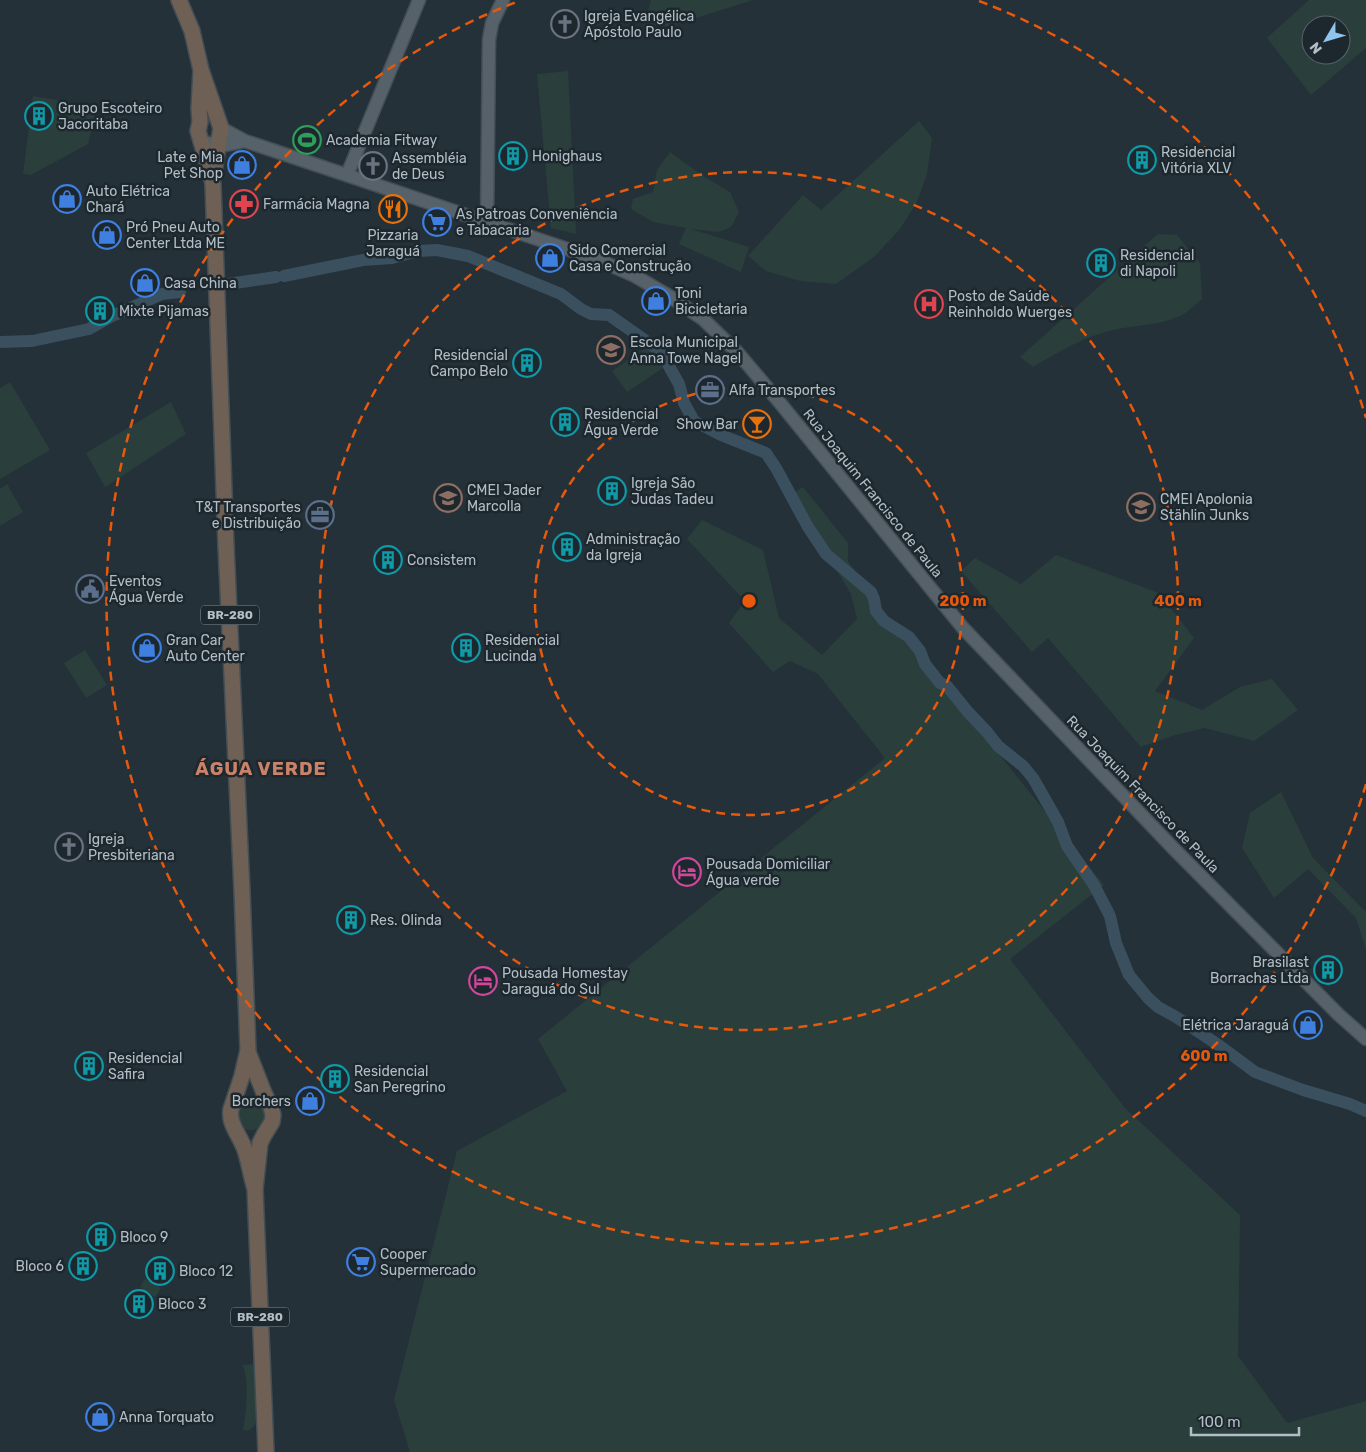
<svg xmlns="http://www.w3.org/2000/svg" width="1366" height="1452" font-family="Rubik,sans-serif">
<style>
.green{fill:#2a3f3c;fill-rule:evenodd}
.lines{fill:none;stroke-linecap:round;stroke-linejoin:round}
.river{stroke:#3a505f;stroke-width:12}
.major-casing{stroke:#444e55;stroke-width:15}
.highway-casing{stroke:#434d54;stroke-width:18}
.major{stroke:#566169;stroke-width:12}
.highway{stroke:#6f6056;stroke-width:15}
.ring{fill:none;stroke:#e8590c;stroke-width:2.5;stroke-dasharray:9 6}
.labels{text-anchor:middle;stroke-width:5;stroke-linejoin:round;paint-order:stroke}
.shield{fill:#1d272e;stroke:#869098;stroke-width:1}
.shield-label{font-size:12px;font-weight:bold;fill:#b3bdc5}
.poi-label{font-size:14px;fill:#b3bdc5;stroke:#1d272e;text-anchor:start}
.street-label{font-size:14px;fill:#b3bdc5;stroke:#1d272e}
.district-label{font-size:19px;font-weight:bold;letter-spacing:1px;fill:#ca8269;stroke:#1d272e}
.centre{fill:#e8590c;stroke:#1d272e;stroke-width:2.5}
.ring-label{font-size:15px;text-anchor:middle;font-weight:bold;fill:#e8590c;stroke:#1d272e;stroke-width:5;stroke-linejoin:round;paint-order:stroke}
</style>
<rect width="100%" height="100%" fill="#243139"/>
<path class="green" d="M 651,0 L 753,0 L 671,26 L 643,27 Z
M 1309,0 L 1366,0 L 1366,48 L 1311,95 L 1267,38 ZM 1311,25 L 1341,25 L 1341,55 L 1311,55 Z
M 568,71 L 576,234 L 551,228 L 537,74 Z
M 33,96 L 97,107 L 88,144 L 31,175 L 23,174 Z
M 919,121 L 932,138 L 927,174 L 917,202 L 900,229 L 874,257 L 836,284 L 800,281 L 766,271 L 748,256 L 803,195 L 821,210 Z
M 670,152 L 700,174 L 730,192 L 739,212 L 731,227 L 719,232 L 691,229 L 749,247 L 741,272 L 679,244 L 686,228 L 653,222 L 631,209 L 633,199 L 653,192 L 657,170 Z
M 1158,234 L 1177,235 L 1200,263 L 1202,299 C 1195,305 1188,312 1180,316 C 1158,326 1133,325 1109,331 C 1082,338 1056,353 1033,367 L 1020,357 Z
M 648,346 L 663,368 L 627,392 L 612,371 Z
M 10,382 L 50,450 L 0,479 L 0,388 Z
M 171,402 L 186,434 L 105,487 L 86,453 Z
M 7,484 L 23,512 L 0,526 L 0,489 Z
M 803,487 L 848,543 L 848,561 L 884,611 L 1104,885 L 1010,959 L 1125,1108 L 1240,1215 L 1238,1356 L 1287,1423 L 1366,1401 L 1366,1452 L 410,1452 L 394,1400 L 457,1151 L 567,1091 L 538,1039 L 885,758 L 818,674 L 790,661 L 773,672 L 729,623 L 745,601 L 687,539 L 702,520 L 763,550 L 779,618 L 822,655 L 857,619 L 851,594 L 791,494 Z
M 1056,555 L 1159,593 L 1194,638 L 1155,691 L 1202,710 L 1240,687 L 1272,679 L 1298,710 L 1254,741 L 1205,728 L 1175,735 L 1141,747 L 1048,638 L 1032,652 L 961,571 L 975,558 L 1021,584 Z
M 85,650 L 107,685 L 86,698 L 64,663 Z
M 1281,792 L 1313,858 L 1366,912 L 1366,949 L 1356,918 L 1308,869 L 1274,898 L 1242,848 L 1250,813 Z
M235 1114a16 16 0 1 1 32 0a16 16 0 1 1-32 0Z
M 145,1279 L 161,1288 L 155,1297 L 140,1287 Z
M 254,1364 L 256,1420 C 254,1428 251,1431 243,1430 C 246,1415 250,1377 242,1365 Z"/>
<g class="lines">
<path class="river" d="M 284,276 L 363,260 L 392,258 L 418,251 L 437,250 L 468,256 L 561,294 L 581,309 L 591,314 L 609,315 L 656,348 L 666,361 L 679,384 L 684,403 L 694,421 L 721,435 L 766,453 L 776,468 L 808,527 L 826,554 L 871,592 L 874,599 L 876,611 L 884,621 L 909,637 L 920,651 L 925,664 L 940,683 L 947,686 L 968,712 L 987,732 L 998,746 L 1023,766 L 1033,778 L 1058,822 L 1067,846 L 1094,885 L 1110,916 L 1116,943 L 1129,975 L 1148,998 L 1158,1007 L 1176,1017 L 1220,1046 L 1255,1072 L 1303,1090 L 1350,1104 L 1366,1111
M 228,284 L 276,277
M 0,342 L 32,341 L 89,329 L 110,317 L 162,294 L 180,292"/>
<defs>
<path id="major" d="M 221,128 L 245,141 L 594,258 L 635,276 L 669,296 L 703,319 L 738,353 L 776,398 L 963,628 L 1174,849 L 1339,1015 L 1366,1039
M 209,143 L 221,146 L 245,141
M 347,175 L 419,0
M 487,223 L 489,40 L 492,23 L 503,0"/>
<path id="highway" d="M 179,0 L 192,31 L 201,70 L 221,128 L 213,178
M 201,70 L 199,109 L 200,122 L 198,131 L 212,179 L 213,185 L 226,546 L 242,891 L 248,1050 L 242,1076 L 231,1109 C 228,1124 240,1135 245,1150 C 249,1162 251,1176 255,1189
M 248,1052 L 264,1093 L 271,1107 L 273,1115 L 272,1122 L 264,1135 L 260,1143 L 255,1189 L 266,1452"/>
</defs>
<use href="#major" class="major-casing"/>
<use href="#highway" class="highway-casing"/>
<use href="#major" class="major"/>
<use href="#highway" class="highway"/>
</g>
<g class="ring">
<circle cx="749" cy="601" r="214"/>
<circle cx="749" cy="601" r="429"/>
<path d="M1366 784A643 643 0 1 1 519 1M979 1A643 643 0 0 1 1366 418"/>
</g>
<defs>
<symbol id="church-ring" viewBox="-11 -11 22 22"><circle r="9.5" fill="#1d272e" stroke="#6b7280" stroke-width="1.5"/><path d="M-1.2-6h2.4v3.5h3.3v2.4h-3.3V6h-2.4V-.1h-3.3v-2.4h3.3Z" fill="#6b7280"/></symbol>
<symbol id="building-ring" viewBox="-11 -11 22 22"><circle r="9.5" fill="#1d272e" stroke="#0f9aa8" stroke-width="1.5"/><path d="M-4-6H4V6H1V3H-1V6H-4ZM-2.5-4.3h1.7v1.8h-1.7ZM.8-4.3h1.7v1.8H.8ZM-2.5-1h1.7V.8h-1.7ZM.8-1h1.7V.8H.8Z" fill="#0f9aa8"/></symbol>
<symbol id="stadium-ring" viewBox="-11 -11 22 22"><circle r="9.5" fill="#1d272e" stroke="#2e9e5b" stroke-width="1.5"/><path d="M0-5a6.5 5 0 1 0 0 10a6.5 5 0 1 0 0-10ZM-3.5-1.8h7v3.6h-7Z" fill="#2e9e5b"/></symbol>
<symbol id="shop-ring" viewBox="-11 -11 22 22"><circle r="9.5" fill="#1d272e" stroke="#3f7fe0" stroke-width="1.5"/><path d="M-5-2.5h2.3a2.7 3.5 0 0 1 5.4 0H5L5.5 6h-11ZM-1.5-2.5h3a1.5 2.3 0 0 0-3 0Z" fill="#3f7fe0"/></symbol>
<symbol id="pharmacy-ring" viewBox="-11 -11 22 22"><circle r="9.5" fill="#1d272e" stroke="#e0444e" stroke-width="1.5"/><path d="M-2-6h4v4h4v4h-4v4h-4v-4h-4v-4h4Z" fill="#e0444e"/></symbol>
<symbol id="restaurant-ring" viewBox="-11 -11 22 22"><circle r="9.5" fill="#1d272e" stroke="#e8710a" stroke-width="1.5"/><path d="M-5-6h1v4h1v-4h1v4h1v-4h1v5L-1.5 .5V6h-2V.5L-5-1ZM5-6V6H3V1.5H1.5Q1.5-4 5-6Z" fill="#e8710a"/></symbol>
<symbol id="supermarket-ring" viewBox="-11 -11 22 22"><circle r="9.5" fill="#1d272e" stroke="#3f7fe0" stroke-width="1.5"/><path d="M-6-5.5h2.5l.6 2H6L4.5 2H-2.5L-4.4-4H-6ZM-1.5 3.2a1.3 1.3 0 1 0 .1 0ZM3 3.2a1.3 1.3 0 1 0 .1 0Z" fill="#3f7fe0"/></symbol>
<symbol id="hospital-ring" viewBox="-11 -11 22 22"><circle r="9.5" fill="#1d272e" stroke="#e0444e" stroke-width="1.5"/><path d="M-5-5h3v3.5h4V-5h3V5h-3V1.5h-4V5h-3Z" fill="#e0444e"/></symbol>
<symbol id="school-ring" viewBox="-11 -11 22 22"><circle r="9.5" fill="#1d272e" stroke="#8d6e63" stroke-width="1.5"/><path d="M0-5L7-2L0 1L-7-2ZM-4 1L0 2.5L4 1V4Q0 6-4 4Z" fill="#8d6e63"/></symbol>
<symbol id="office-ring" viewBox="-11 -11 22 22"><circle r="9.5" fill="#1d272e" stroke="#5c6f8a" stroke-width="1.5"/><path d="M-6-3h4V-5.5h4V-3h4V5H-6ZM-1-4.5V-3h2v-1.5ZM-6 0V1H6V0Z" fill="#5c6f8a"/></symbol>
<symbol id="bar-ring" viewBox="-11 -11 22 22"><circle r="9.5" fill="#1d272e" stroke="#e8710a" stroke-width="1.5"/><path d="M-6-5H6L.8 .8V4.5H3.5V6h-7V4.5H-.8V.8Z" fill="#e8710a"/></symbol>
<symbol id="civic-ring" viewBox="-11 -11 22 22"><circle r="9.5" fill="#1d272e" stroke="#5c6f8a" stroke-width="1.5"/><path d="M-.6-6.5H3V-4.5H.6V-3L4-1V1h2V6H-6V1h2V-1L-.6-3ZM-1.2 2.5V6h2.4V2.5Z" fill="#5c6f8a"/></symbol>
<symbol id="hotel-ring" viewBox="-11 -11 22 22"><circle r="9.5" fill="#1d272e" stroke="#d1479c" stroke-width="1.5"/><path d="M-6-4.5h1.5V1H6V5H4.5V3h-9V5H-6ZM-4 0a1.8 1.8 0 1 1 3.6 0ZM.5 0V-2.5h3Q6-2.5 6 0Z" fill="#d1479c"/></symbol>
</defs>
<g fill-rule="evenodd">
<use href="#church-ring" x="549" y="8" width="32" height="32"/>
<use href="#building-ring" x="23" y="100" width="32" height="32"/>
<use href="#stadium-ring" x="291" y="124" width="32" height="32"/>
<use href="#building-ring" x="497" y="140" width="32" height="32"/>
<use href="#building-ring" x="1126" y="144" width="32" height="32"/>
<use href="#shop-ring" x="226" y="149" width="32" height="32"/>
<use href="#church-ring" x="357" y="150" width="32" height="32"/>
<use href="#shop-ring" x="51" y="183" width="32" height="32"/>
<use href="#pharmacy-ring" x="228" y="188" width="32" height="32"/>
<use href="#restaurant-ring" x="377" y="193" width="32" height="32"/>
<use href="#supermarket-ring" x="421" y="206" width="32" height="32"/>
<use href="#shop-ring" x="91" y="219" width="32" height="32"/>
<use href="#shop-ring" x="534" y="242" width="32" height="32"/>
<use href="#building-ring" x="1085" y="247" width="32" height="32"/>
<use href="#shop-ring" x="129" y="267" width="32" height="32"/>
<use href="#shop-ring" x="640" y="285" width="32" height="32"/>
<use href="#hospital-ring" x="913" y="288" width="32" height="32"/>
<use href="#building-ring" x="84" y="295" width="32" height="32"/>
<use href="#school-ring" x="595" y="334" width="32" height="32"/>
<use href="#building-ring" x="511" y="347" width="32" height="32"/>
<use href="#office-ring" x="694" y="374" width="32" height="32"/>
<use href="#building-ring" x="549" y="406" width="32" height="32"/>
<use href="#bar-ring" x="741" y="408" width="32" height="32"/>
<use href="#building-ring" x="596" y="475" width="32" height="32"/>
<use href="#school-ring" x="432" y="482" width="32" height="32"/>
<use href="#school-ring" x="1125" y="491" width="32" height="32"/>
<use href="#office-ring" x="304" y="499" width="32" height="32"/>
<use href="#building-ring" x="551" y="531" width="32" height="32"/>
<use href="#building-ring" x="372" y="544" width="32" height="32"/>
<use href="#civic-ring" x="74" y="573" width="32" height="32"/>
<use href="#shop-ring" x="131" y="632" width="32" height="32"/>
<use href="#building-ring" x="450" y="632" width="32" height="32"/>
<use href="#church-ring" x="53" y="831" width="32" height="32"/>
<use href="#hotel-ring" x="671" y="856" width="32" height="32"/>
<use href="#building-ring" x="335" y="904" width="32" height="32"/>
<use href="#building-ring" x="1312" y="954" width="32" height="32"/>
<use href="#hotel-ring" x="467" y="965" width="32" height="32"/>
<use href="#shop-ring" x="1292" y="1009" width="32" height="32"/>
<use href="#building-ring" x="73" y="1050" width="32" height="32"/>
<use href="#building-ring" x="319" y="1063" width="32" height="32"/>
<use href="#shop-ring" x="294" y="1085" width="32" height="32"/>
<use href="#building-ring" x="85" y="1221" width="32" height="32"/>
<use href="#supermarket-ring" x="345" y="1246" width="32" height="32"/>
<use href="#building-ring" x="67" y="1250" width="32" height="32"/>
<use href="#building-ring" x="144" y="1255" width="32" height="32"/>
<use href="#building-ring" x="123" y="1288" width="32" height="32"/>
<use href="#shop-ring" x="84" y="1401" width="32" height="32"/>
</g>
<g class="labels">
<g class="shield">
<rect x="201" y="605.5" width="58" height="19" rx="4"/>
<rect x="231" y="1307.5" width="58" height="19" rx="4"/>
</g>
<g class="shield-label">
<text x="230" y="619">BR-280</text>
<text x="260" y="1321">BR-280</text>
</g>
<g class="poi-label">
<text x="584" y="21">Igreja Evangélica<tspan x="584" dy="16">Apóstolo Paulo</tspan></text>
<text x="58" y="113">Grupo Escoteiro<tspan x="58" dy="16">Jacoritaba</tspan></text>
<text x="326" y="145">Academia Fitway</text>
<text x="1161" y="157">Residencial<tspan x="1161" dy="16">Vitória XLV</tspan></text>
<text x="532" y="161">Honighaus</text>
<text x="223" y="162" text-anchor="end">Late e Mia<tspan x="223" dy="16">Pet Shop</tspan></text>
<text x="392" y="163">Assembléia<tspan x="392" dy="16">de Deus</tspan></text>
<text x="86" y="196">Auto Elétrica<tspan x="86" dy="16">Chará</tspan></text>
<text x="263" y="209">Farmácia Magna</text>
<text x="456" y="219">As Patroas Conveniência<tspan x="456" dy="16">e Tabacaria</tspan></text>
<text x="126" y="232">Pró Pneu Auto<tspan x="126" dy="16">Center Ltda ME</tspan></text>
<text x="393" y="240" text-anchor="middle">Pizzaria<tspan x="393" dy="16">Jaraguá</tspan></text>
<text x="569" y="255">Sido Comercial<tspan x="569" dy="16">Casa e Construção</tspan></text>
<text x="1120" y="260">Residencial<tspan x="1120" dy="16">di Napoli</tspan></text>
<text x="164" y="288">Casa China</text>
<text x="675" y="298">Toni<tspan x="675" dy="16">Bicicletaria</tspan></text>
<text x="948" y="301">Posto de Saúde<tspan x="948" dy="16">Reinholdo Wuerges</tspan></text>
<text x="119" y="316">Mixte Pijamas</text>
<text x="630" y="347">Escola Municipal<tspan x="630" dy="16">Anna Towe Nagel</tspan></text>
<text x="508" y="360" text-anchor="end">Residencial<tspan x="508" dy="16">Campo Belo</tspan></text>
<text x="729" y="395">Alfa Transportes</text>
<text x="584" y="419">Residencial<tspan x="584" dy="16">Água Verde</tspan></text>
<text x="738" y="429" text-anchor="end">Show Bar</text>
<text x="631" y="488">Igreja São<tspan x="631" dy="16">Judas Tadeu</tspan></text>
<text x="467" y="495">CMEI Jader<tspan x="467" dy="16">Marcolla</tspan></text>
<text x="1160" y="504">CMEI Apolonia<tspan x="1160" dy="16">Stählin Junks</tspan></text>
<text x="301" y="512" text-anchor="end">T&amp;T Transportes<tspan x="301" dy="16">e Distribuição</tspan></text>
<text x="586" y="544">Administração<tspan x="586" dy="16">da Igreja</tspan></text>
<text x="407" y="565">Consistem</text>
<text x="109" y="586">Eventos<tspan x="109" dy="16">Água Verde</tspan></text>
<text x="166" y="645">Gran Car<tspan x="166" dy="16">Auto Center</tspan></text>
<text x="485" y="645">Residencial<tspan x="485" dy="16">Lucinda</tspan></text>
<text x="88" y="844">Igreja<tspan x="88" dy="16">Presbiteriana</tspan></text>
<text x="706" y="869">Pousada Domiciliar<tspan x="706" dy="16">Água verde</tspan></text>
<text x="370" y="925">Res. Olinda</text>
<text x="1309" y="967" text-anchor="end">Brasilast<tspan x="1309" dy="16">Borrachas Ltda</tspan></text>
<text x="502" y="978">Pousada Homestay<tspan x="502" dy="16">Jaraguá do Sul</tspan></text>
<text x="1289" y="1030" text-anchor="end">Elétrica Jaraguá</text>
<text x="108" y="1063">Residencial<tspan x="108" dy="16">Safira</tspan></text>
<text x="354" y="1076">Residencial<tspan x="354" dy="16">San Peregrino</tspan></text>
<text x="291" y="1106" text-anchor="end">Borchers</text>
<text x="120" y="1242">Bloco 9</text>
<text x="380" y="1259">Cooper<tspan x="380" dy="16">Supermercado</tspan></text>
<text x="64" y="1271" text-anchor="end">Bloco 6</text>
<text x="179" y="1276">Bloco 12</text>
<text x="158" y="1309">Bloco 3</text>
<text x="119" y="1422">Anna Torquato</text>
</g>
<g class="street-label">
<text transform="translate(873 493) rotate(51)" y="5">Rua Joaquim Francisco de Paula</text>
<text transform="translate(1143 794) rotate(46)" y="5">Rua Joaquim Francisco de Paula</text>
</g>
<g class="district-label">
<text x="261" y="775">ÁGUA VERDE</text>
</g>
</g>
<circle cx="749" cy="601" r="8" class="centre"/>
<g class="ring-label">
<text x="963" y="606">200 m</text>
<text x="1178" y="606">400 m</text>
<text x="1204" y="1061">600 m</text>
</g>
<g transform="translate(1326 40) rotate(232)"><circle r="24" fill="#1d272e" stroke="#59636a"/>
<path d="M0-4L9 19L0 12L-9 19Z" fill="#8fc4ee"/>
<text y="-8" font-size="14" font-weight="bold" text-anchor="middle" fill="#b3bdc5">N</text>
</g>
<path d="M1191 1427v8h108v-8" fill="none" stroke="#b3bdc5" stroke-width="2.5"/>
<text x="1198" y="1427" font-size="15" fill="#b3bdc5" stroke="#1d272e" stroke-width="4" paint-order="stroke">100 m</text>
</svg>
